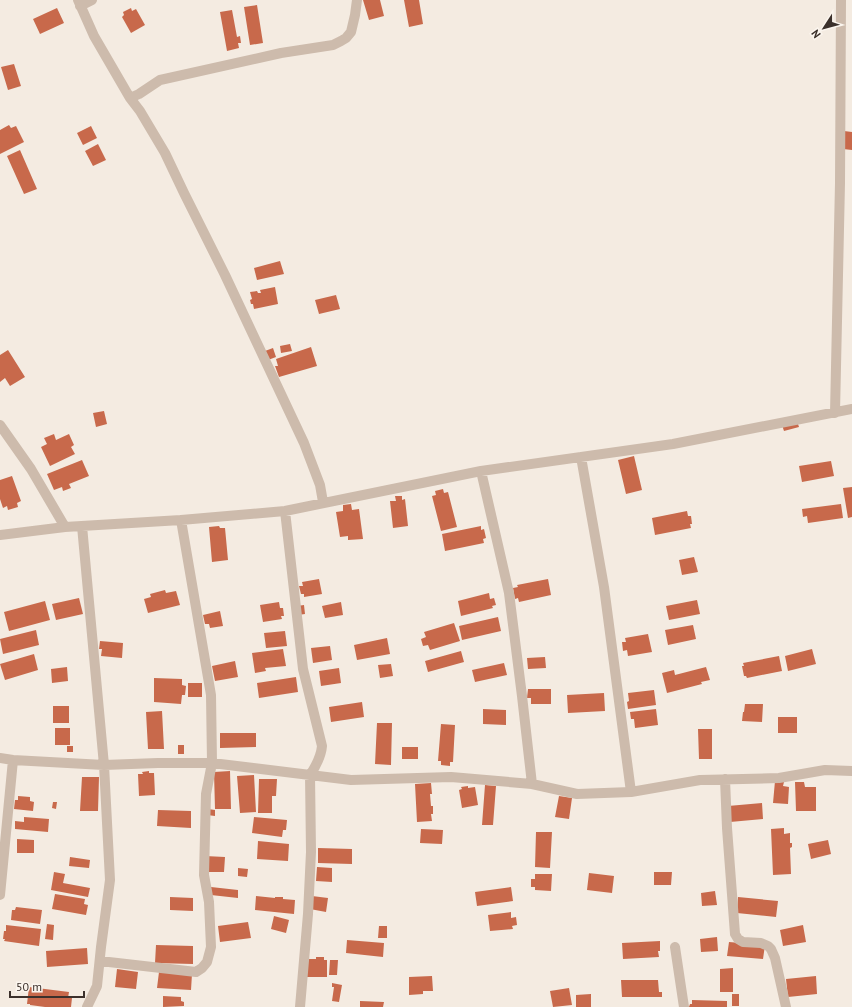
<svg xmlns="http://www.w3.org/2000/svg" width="852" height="1007" font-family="'PT Sans',sans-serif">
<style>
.building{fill:#c8694b}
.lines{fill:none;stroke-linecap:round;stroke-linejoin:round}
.minor{stroke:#cdbbac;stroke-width:10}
</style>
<rect width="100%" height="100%" fill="#f4ebe1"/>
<path class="building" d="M 363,0 L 380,0 L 384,16 L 369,20 Z
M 404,0 L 419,0 L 423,24 L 409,27 Z
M 257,5 L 263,43 L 250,45 L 244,7 Z
M 57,8 L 64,23 L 40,34 L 33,19 Z
M 131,8 L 132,11 L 136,9 L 145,25 L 131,33 L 122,17 L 124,15 L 123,12 Z
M 232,10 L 237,37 L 240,36 L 241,43 L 238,43 L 239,48 L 227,51 L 220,12 Z
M 14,64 L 21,86 L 8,90 L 1,67 Z
M 9,125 L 11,128 L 16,126 L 24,142 L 0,154 L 0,130 Z
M 91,126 L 97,138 L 83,145 L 77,133 Z
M 844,131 L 852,132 L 852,150 L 843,149 Z
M 98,144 L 106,160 L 93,166 L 85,151 Z
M 20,150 L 37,189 L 24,194 L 7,156 Z
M 280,261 L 284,274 L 257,280 L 254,268 Z
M 275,287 L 278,304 L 254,309 L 253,304 L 251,304 L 250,300 L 252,299 L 250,292 L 257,291 L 258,293 L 261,293 L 260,290 Z
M 336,295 L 340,309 L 319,314 L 315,300 Z
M 290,344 L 292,351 L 281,353 L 280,346 Z
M 311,347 L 317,366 L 279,377 L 275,366 L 278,366 L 276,359 Z
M 273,348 L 276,357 L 268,360 L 265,351 Z
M 8,350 L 25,377 L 10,386 L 5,378 L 0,382 L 0,355 Z
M 104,411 L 107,424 L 96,427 L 93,413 Z
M 797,421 L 799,427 L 784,431 L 782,425 Z
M 54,434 L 56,440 L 69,434 L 74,445 L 71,447 L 75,454 L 50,466 L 41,447 L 47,444 L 44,438 Z
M 634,456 L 642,490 L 626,494 L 618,460 Z
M 82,460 L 89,476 L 69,484 L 71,488 L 63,491 L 62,487 L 54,490 L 47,474 Z
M 831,461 L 834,476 L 802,482 L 799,466 Z
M 12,476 L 21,501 L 17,503 L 18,507 L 8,510 L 7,506 L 3,508 L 0,499 L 0,480 Z
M 852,487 L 852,517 L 848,518 L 843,488 Z
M 443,489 L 444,493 L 448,492 L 457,527 L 441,531 L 432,496 L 436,495 L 435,491 Z
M 395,496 L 402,496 L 402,500 L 405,499 L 408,526 L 393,528 L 390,501 L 396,501 Z
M 351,504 L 352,510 L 359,509 L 363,539 L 348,540 L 348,536 L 340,537 L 336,512 L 343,511 L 343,505 Z
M 841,504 L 843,518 L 808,523 L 807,516 L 803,517 L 802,509 Z
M 687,511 L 688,516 L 691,516 L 692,524 L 690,524 L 691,528 L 655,535 L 652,518 Z
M 219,526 L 220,528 L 225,528 L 228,560 L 212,562 L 209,527 Z
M 481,526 L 481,530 L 484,529 L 486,538 L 483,539 L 484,543 L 445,551 L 442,534 Z
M 694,557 L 698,572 L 682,575 L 679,560 Z
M 319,579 L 322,594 L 304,597 L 304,594 L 301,594 L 299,586 L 303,586 L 302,582 Z
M 548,579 L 551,595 L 519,602 L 518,598 L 515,599 L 513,588 L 518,587 L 517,585 Z
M 165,590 L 166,593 L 176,591 L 180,605 L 148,613 L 144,599 L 151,597 L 150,594 Z
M 489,593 L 490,599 L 494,598 L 496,605 L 492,606 L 493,608 L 461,616 L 458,601 Z
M 79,598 L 83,614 L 56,620 L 52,604 Z
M 697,600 L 700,614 L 669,620 L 666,606 Z
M 45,601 L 50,620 L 9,631 L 4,612 Z
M 279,602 L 280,608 L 283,608 L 284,616 L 281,616 L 282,619 L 263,622 L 260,605 Z
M 341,602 L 343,615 L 325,618 L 322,606 Z
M 304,605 L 305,614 L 298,615 L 297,606 Z
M 220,611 L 223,626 L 210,628 L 209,624 L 205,624 L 203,615 Z
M 498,617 L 501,631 L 462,640 L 459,626 Z
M 454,623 L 460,641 L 430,650 L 428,645 L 423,646 L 421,639 L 426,637 L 424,632 Z
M 693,625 L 696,639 L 668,645 L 665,630 Z
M 36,630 L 39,645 L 3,654 L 0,639 Z
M 285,631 L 287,646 L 266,648 L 264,633 Z
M 648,634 L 652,652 L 628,656 L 627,650 L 623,651 L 622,642 L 626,642 L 625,638 Z
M 387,638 L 390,654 L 357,660 L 354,645 Z
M 100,641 L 123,643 L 122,658 L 101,656 L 102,649 L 99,649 Z
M 330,646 L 332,660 L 313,663 L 311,648 Z
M 283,649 L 286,666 L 265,668 L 266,671 L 255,673 L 252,653 Z
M 812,649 L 816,664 L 788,671 L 785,656 Z
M 461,651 L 464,662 L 428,672 L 425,661 Z
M 34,654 L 38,670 L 5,680 L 0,664 Z
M 779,656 L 782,671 L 747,678 L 746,676 L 744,676 L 742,666 L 744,666 L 743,663 Z
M 545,657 L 546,668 L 528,669 L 527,658 Z
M 235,661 L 238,677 L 215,681 L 212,666 Z
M 504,663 L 507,675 L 475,682 L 472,670 Z
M 391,664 L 393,676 L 380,678 L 378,665 Z
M 67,667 L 68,681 L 52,683 L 51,669 Z
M 706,667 L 710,680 L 701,682 L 702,684 L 667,693 L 662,673 L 674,670 L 675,675 Z
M 339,668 L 341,683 L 321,686 L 319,671 Z
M 296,677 L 298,692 L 259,698 L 257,683 Z
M 154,678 L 182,679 L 182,685 L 186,686 L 185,695 L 182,695 L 181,704 L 154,702 Z
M 188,683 L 202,683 L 202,697 L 188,697 Z
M 528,689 L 551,689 L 551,704 L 531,704 L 531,698 L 527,698 Z
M 654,690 L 656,705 L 628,709 L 627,702 L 629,701 L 628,693 Z
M 604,693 L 605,711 L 568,713 L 567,695 Z
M 362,702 L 364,717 L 331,722 L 329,707 Z
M 745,704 L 763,704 L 762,722 L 742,721 L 743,712 L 744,712 Z
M 53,706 L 69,706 L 69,723 L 53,723 Z
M 483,709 L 506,710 L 506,725 L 483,724 Z
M 656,709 L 658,725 L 635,728 L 634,719 L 631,719 L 630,712 Z
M 162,711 L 164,749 L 148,749 L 146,712 Z
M 778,717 L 797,717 L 797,733 L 778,733 Z
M 377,723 L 392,723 L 391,765 L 375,764 Z
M 441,724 L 455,725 L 453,762 L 450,762 L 450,766 L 441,765 L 441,761 L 438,761 Z
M 55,728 L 70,728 L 70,745 L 55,745 Z
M 698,729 L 712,729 L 712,759 L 699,759 Z
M 220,733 L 256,733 L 256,747 L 220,748 Z
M 178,745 L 184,745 L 184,754 L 178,754 Z
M 67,746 L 73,746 L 73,752 L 67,752 Z
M 402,747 L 418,747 L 418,759 L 402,759 Z
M 149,771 L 149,773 L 154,773 L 155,795 L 139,796 L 138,774 L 143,774 L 142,772 Z
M 230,771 L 231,809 L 215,809 L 214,772 Z
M 254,775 L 256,812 L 240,813 L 237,776 Z
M 82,777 L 99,777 L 98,811 L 80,811 Z
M 259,779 L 277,779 L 276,796 L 272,796 L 272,813 L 258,813 Z
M 775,781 L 784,782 L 783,786 L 789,787 L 788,804 L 773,803 Z
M 795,782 L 804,782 L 805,787 L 816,787 L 816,811 L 796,811 Z
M 431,783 L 432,794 L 430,794 L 431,806 L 433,806 L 433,814 L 431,814 L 432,821 L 417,822 L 415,784 Z
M 485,785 L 496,786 L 493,825 L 482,825 Z
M 468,786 L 468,788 L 475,787 L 478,805 L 462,808 L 459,790 L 462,789 L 461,787 Z
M 18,796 L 30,797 L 30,801 L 34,802 L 33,811 L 14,809 L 15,800 L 18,800 Z
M 559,796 L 572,798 L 569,819 L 555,817 Z
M 53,802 L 57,802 L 56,809 L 52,808 Z
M 762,803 L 763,819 L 730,822 L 728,806 Z
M 208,809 L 215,810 L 215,816 L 207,815 Z
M 158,810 L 191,811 L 191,828 L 157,826 Z
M 24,817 L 49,819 L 48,832 L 15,829 L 15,821 L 24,822 Z
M 254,817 L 287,820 L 286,830 L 283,830 L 282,837 L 252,833 Z
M 784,828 L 784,834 L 790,833 L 790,843 L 792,843 L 792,847 L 790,848 L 791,874 L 773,875 L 771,829 Z
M 421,829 L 443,830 L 442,844 L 420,843 Z
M 536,832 L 552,832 L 550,868 L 535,867 Z
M 17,839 L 34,840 L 34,853 L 17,853 Z
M 828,840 L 831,854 L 811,859 L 808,844 Z
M 258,841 L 289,844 L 288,861 L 257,859 Z
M 318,848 L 352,849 L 352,864 L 318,863 Z
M 205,856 L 225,857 L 224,872 L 204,872 Z
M 70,857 L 90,860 L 89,868 L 69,866 Z
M 317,867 L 332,868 L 332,882 L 316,881 Z
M 238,868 L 248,869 L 247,877 L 238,876 Z
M 54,872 L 65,874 L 63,883 L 90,888 L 88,897 L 51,890 Z
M 654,872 L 672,872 L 671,885 L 654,885 Z
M 589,873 L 614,876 L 612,893 L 587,890 Z
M 535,874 L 552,874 L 551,891 L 535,890 L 535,887 L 531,887 L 531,879 L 535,879 Z
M 211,887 L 238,890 L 238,898 L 211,895 Z
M 511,887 L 513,901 L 477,906 L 475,892 Z
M 715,891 L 717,905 L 702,906 L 701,893 Z
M 55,894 L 85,899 L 84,904 L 88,905 L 86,915 L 52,909 Z
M 256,896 L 275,898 L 275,897 L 283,897 L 283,899 L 295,900 L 294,914 L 255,910 Z
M 312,896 L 328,898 L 326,912 L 310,909 Z
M 170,897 L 193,898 L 193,911 L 170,910 Z
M 738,897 L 778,901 L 776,917 L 737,913 Z
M 16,907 L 42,910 L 40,924 L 11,920 L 12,910 L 15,910 Z
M 511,912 L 511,918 L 516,917 L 517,925 L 512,926 L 513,929 L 490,931 L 488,915 Z
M 274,916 L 289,920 L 286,933 L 271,929 Z
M 248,922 L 251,938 L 220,942 L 218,926 Z
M 47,924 L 54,925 L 53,940 L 45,939 Z
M 6,925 L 41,929 L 39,946 L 4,941 L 5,939 L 3,939 L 4,931 L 6,931 Z
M 803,925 L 806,942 L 783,946 L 780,930 Z
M 379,926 L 387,926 L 387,938 L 378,938 Z
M 717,937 L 718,951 L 701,952 L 700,939 Z
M 347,940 L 384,943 L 383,957 L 346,953 Z
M 660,941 L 660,951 L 658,951 L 659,957 L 623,959 L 622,943 Z
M 729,942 L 765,945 L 763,959 L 727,956 Z
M 156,945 L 193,946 L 193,964 L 155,963 Z
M 87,948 L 88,964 L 47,967 L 46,951 Z
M 316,957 L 324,957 L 324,960 L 327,960 L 327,977 L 304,977 L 307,959 L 316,959 Z
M 330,960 L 338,960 L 337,975 L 329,975 Z
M 733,968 L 733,992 L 720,992 L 720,969 Z
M 117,969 L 138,972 L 136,989 L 115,987 Z
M 159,972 L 192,974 L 191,990 L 157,988 Z
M 432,976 L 433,991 L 423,991 L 423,994 L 409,995 L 409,977 Z
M 816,976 L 817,994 L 788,997 L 786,979 Z
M 621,980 L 658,980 L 659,992 L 662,992 L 662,997 L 622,997 Z
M 332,983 L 342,985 L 339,1002 L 332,1001 L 334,987 L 332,987 Z
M 29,987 L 69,992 L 68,998 L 72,998 L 71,1007 L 45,1007 L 30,1005 L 30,1004 L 27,1004 Z
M 569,988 L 572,1005 L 553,1007 L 550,991 Z
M 591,994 L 591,1007 L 576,1007 L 576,995 Z
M 732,994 L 739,994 L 739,1006 L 732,1006 Z
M 163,996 L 181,997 L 181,1001 L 184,1002 L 184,1006 L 163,1007 Z
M 692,1000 L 727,1001 L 727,1007 L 689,1007 L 690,1004 L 692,1004 Z
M 360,1001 L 384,1002 L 383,1007 L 360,1007 Z"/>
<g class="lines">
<path class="minor" d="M 78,0 L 94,36 L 130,98
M 80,6 L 92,0
M 835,413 L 840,183 L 841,0
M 0,425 L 31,469 L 65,527
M 581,457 L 604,587 L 631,792
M 481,471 L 509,593 L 522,696 L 532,784
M 323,502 L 320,485 L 304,443 L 225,275 L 184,193 L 165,153 L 140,111 L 130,98 L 139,94 L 160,80 L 281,53 L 333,45 L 341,41 L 346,38 L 351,32 L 355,15 L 357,0
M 285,511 L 303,669 L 322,746 C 321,757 316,766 310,775 L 311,852 L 308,914 L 300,1007
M 82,526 L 104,765 L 110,880 L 101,947 L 97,986 L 87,1007
M 0,535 L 65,527 L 181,520 L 285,511 L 481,471 L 673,444 L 852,409
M 0,758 L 13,760 L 104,765 L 158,763 L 212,763 L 351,780 L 451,777 L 532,784 L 577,794 L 631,792 L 700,780 L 779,778 L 825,770 L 852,771
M 725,779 L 727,828 L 735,934 L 738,939 L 743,942 L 761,943 L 768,946 L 771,949 L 775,958 L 786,1007
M 0,895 L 13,760
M 675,947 L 684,1007
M 100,961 L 196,972 L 202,968 L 207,962 L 211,947 L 209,902 L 204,875 L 206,794 L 212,763 L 211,695 L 181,520"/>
</g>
<g transform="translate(824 28) rotate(234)" stroke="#fbf5ee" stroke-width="3" paint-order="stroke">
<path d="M0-3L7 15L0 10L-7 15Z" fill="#3b302b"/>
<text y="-6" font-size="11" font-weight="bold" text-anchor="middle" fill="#3b302b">N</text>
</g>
<path d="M10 991v6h74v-6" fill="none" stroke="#3b302b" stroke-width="2"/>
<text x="16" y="991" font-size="12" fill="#3b302b" stroke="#fbf5ee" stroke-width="3" paint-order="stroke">50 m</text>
</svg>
